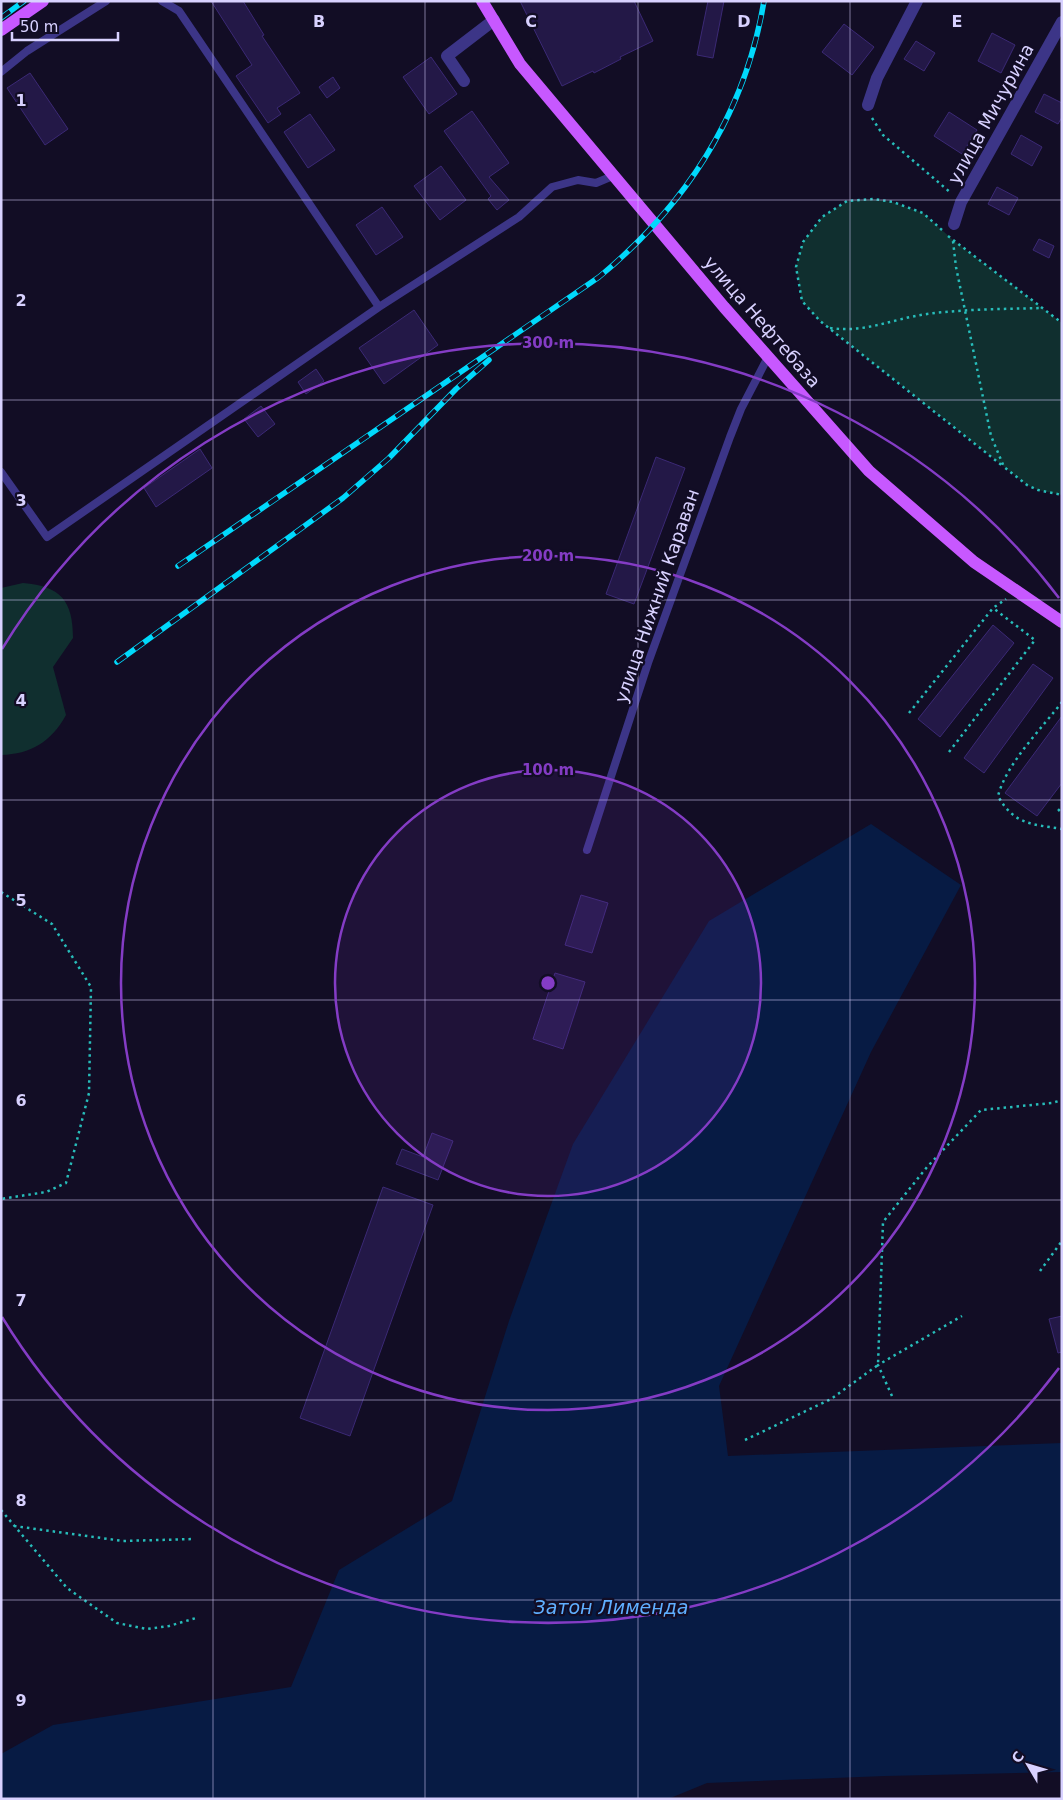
<svg xmlns="http://www.w3.org/2000/svg" width="1063" height="1800" font-family="'DejaVu Sans',sans-serif">
<style>
.green{fill:#102f2f}
.water{fill:#071b44}
.building{fill:#231847;stroke:#3b2975}
.lines{fill:none;stroke-linecap:round;stroke-linejoin:round}
.path{stroke:#27bdba;stroke-width:2.5;stroke-dasharray:2.5 4;stroke-linecap:butt}
.lane{stroke:#3c3587;stroke-width:8}
.street{stroke:#3c3587;stroke-width:12}
.primary{stroke:#c758ff;stroke-width:12}
.rail-casing{stroke:#00d9fc;stroke-width:5.5}
.rail{stroke:#120d25;stroke-width:4;stroke-dasharray:11;stroke-linecap:butt}
.grid{fill:none;stroke:#d8d1ff;stroke-width:1;stroke-opacity:0.55}
.ring{fill:none;stroke:#843cc5;stroke-width:2.5}
.labels{text-anchor:middle;stroke-width:4.5;stroke-linejoin:round;paint-order:stroke}
.street-label{font-size:18px;fill:#d8d1ff;stroke:#120d25}
.water-label{font-size:19px;font-style:italic;fill:#5fafff;stroke:#120d25}
.grid-label{font-size:16px;text-anchor:middle;font-weight:bold;fill:#d8d1ff;stroke:#120d25;stroke-width:4.5;stroke-linejoin:round;paint-order:stroke}
.centre{fill:#843cc5;stroke:#120d25;stroke-width:2.5}
.ring-label{font-size:15px;text-anchor:middle;font-weight:bold;fill:#843cc5;stroke:#120d25;stroke-width:4.5;stroke-linejoin:round;paint-order:stroke}
</style>
<rect width="100%" height="100%" fill="#120d25"/>
<path class="green" d="M 874,199 L 893,202 L 923,213 L 953,240 L 1062,323 L 1062,495 L 1038,490 L 1027,485 L 820,321 L 802,301 L 796,267 L 803,242 L 822,217 L 847,201 Z
M 23,583 C 61,586 73,601 73,638 L 53,667 L 66,715 C 51,742 31,754 1,755 L 1,588 Z"/>
<path class="water" d="M 871,824 L 961,885 L 871,1052 L 719,1386 L 728,1456 L 1062,1443 L 1062,1772 L 885,1776 L 707,1783 L 668,1799 L 1,1799 L 1,1754 L 53,1725 L 291,1687 L 339,1570 L 452,1501 L 509,1321 L 573,1144 L 709,921 Z"/>
<path class="building" d="M 211,1 L 243,1 L 264,35 L 262,36 L 300,93 L 277,108 L 281,114 L 268,123 L 236,76 L 252,65 Z
M 520,1 L 634,1 L 653,41 L 620,57 L 621,59 L 594,73 L 593,71 L 562,86 Z
M 708,1 L 724,1 L 713,58 L 697,55 Z
M 844,24 L 874,47 L 852,75 L 822,52 Z
M 992,33 L 1015,45 L 1001,73 L 978,61 Z
M 916,41 L 935,53 L 924,71 L 904,59 Z
M 431,57 L 457,94 L 429,114 L 403,77 Z
M 30,73 L 68,129 L 45,145 L 7,88 Z
M 333,77 L 340,88 L 327,98 L 319,87 Z
M 1044,94 L 1062,103 L 1062,117 L 1058,124 L 1035,112 Z
M 472,111 L 509,163 L 489,177 L 509,200 L 497,210 L 488,199 L 491,196 L 444,131 Z
M 949,112 L 977,130 L 962,154 L 934,136 Z
M 310,114 L 335,150 L 308,168 L 284,132 Z
M 1021,135 L 1042,147 L 1032,166 L 1011,154 Z
M 441,166 L 466,200 L 440,220 L 414,186 Z
M 997,187 L 1018,198 L 1009,215 L 988,204 Z
M 382,207 L 403,237 L 376,255 L 356,225 Z
M 1039,239 L 1054,246 L 1049,258 L 1033,250 Z
M 414,310 L 438,345 L 384,384 L 359,348 Z
M 316,369 L 324,381 L 306,394 L 298,382 Z
M 261,406 L 275,424 L 258,437 L 244,419 Z
M 200,449 L 212,468 L 156,507 L 144,488 Z
M 656,457 L 685,468 L 634,604 L 606,594 Z
M 993,625 L 1014,643 L 940,737 L 918,719 Z
M 1033,664 L 1053,678 L 984,773 L 964,758 Z
M 1062,716 L 1062,783 L 1037,816 L 1005,793 Z
M 581,895 L 608,903 L 592,953 L 565,945 Z
M 555,973 L 585,982 L 563,1049 L 533,1039 Z
M 432,1133 L 453,1141 L 438,1180 L 396,1164 L 402,1149 L 423,1157 Z
M 383,1187 L 433,1205 L 350,1436 L 300,1418 Z
M 1062,1316 L 1062,1352 L 1058,1353 L 1049,1319 Z"/>
<g class="lines">
<path class="path" d="M 872,118 L 883,135 L 951,193
M 942,230 L 923,213 L 893,202 L 874,199 L 847,201 L 822,217 L 803,242 L 796,267 L 802,301 L 820,321 L 1004,467
M 948,236 L 1062,323
M 953,241 L 956,267 L 991,436 L 1004,467 L 1027,485 L 1038,490 L 1062,495
M 830,328 C 867,333 891,319 927,314 C 965,309 1004,309 1042,308
M 1062,702 C 1042,728 1006,764 998,796 C 1014,825 1032,824 1062,829
M 909,713 L 993,608 L 1006,599
M 949,752 L 1035,640 L 993,608
M 1058,811 L 1062,807
M 1,892 L 52,924 L 91,987 L 89,1093 L 66,1183 L 46,1192 L 1,1199
M 1040,1271 L 1062,1241
M 892,1396 L 878,1365 L 962,1316
M 745,1440 L 831,1399 L 878,1365 L 883,1222 L 927,1167 L 981,1110 L 1052,1103 L 1062,1100
M 1,1510 L 67,1588 L 117,1623 L 147,1629 L 169,1626 L 196,1618
M 14,1526 L 123,1541 L 194,1539"/>
<path class="lane" d="M 162,1 L 179,11 L 379,307
M 1,72 L 27,51 L 106,1
M 1,472 L 47,537 L 379,307 L 519,217 L 552,187 L 578,180 L 596,183 L 615,175
M 587,850 L 648,663 L 730,437 L 741,409 L 768,357"/>
<path class="street" d="M 464,81 L 447,56 L 494,20
M 868,105 L 877,78 L 917,1
M 954,224 L 961,202 L 1062,22"/>
<path class="primary" d="M 482,1 L 520,64 L 724,307 L 869,471 L 974,562 L 1062,622
M 1,30 L 43,1"/>
<defs>
<path id="rail" d="M 1,18 L 24,1
M 178,566 L 599,277 C 686,205 745,114 764,1
M 117,662 L 343,498 L 389,458 L 456,389 L 489,360"/>
</defs>
<use href="#rail" class="rail-casing"/>
<use href="#rail" class="rail"/>
</g>
<path class="grid" d="M 213,1 L 213,1799M 425,1 L 425,1799M 638,1 L 638,1799M 850,1 L 850,1799M 1,200 L 1062,200M 1,400 L 1062,400M 1,600 L 1062,600M 1,800 L 1062,800M 1,1000 L 1062,1000M 1,1200 L 1062,1200M 1,1400 L 1062,1400M 1,1600 L 1062,1600"/>
<circle cx="548" cy="983" r="213" fill="#843cc5" fill-opacity=".12"/>
<g class="ring">
<circle cx="548" cy="983" r="213"/>
<circle cx="548" cy="983" r="427"/>
<path d="M1059 1368A640 640 0 0 1 2 1317M2 649A640 640 0 0 1 1059 598"/>
</g>
<g class="labels">
<g class="street-label">
<text transform="translate(991 114) rotate(-61)" y="6">улица Мичурина</text>
<text transform="translate(762 322) rotate(49)" y="6">улица Нефтебаза</text>
<text transform="translate(657 596) rotate(-71)" y="6">улица Нижний Караван</text>
</g>
<g class="water-label">
<text x="611" y="1614">Затон Лименда</text>
</g>
</g>
<g class="grid-label">
<text x="319" y="27">B</text>
<text x="531" y="27">C</text>
<text x="744" y="27">D</text>
<text x="957" y="27">E</text>
<text x="21" y="106">1</text>
<text x="21" y="306">2</text>
<text x="21" y="506">3</text>
<text x="21" y="706">4</text>
<text x="21" y="906">5</text>
<text x="21" y="1106">6</text>
<text x="21" y="1306">7</text>
<text x="21" y="1506">8</text>
<text x="21" y="1706">9</text>
</g>
<circle cx="548" cy="983" r="8" class="centre"/>
<g class="ring-label">
<text x="548" y="348">300 m</text>
<text x="548" y="561">200 m</text>
<text x="548" y="775">100 m</text>
</g>
<rect width="1063" height="1800" fill="none" stroke="#d8d1ff" stroke-width="5"/>
<g transform="translate(1028 1765) rotate(308)" stroke="#120d25" stroke-width="4" paint-order="stroke">
<path d="M0-4L9 19L0 12L-9 19Z" fill="#d8d1ff"/>
<text y="-8" font-size="14" font-weight="bold" text-anchor="middle" fill="#d8d1ff">С</text>
</g>
<path d="M12 32v8h106v-8" fill="none" stroke="#d8d1ff" stroke-width="2.5"/>
<text x="20" y="32" font-size="15" fill="#d8d1ff" stroke="#120d25" stroke-width="4" paint-order="stroke">50 m</text>
</svg>
